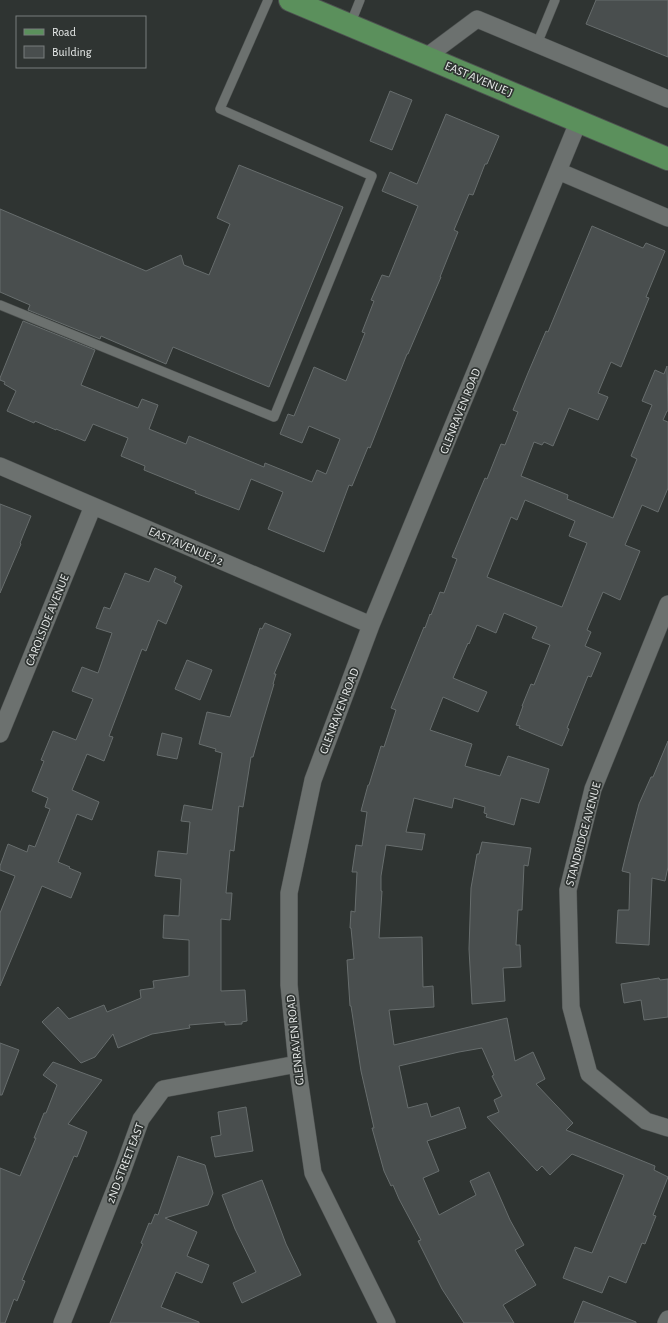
<svg xmlns="http://www.w3.org/2000/svg" width="668" height="1323" font-family="'Alegreya Sans',sans-serif">
<style>
.building{fill:#494e4e;stroke:#676d6d;fill-rule:evenodd}
.lines{fill:none;stroke-linecap:round;stroke-linejoin:round}
.lane-casing{stroke:#4d5150;stroke-width:10}
.street-casing{stroke:#4d5150;stroke-width:18}
.primary-casing{stroke:#4d5150;stroke-width:24}
.lane{stroke:#6c716f;stroke-width:9}
.street{stroke:#6c716f;stroke-width:17}
.primary{stroke:#5b905c;stroke-width:22}
.labels{text-anchor:middle;stroke-width:3.5;stroke-linejoin:round;paint-order:stroke}
.street-label{font-size:12px;fill:#e8ebea;stroke:#2f3432}
</style>
<rect width="100%" height="100%" fill="#2f3432"/>
<path class="building" d="M 596,0 L 668,0 L 668,57 L 586,24 Z
M 390,91 L 412,100 L 392,150 L 370,141 Z
M 446,114 L 499,136 L 487,164 L 485,164 L 473,195 L 469,194 L 454,230 L 458,232 L 440,277 L 441,277 L 408,354 L 407,354 L 370,448 L 368,447 L 352,486 L 349,485 L 324,552 L 268,529 L 283,492 L 251,479 L 239,510 L 195,493 L 196,491 L 144,470 L 145,466 L 121,456 L 128,438 L 93,424 L 85,441 L 56,429 L 56,430 L 35,421 L 34,423 L 7,411 L 16,391 L 4,384 L 5,382 L 0,380 L 0,378 L 23,321 L 95,350 L 81,385 L 138,408 L 142,399 L 158,405 L 149,429 L 186,444 L 189,436 L 264,467 L 265,463 L 312,482 L 317,470 L 326,474 L 340,439 L 309,426 L 302,443 L 280,434 L 288,414 L 294,416 L 314,367 L 346,381 L 365,333 L 362,332 L 374,301 L 371,300 L 382,275 L 389,277 L 418,206 L 382,191 L 390,172 L 417,184 Z
M 239,165 L 343,207 L 269,387 L 173,347 L 166,364 L 101,336 L 100,339 L 28,310 L 30,305 L 0,292 L 0,209 L 146,271 L 181,255 L 184,265 L 209,275 L 230,224 L 217,218 Z
M 592,226 L 643,248 L 646,243 L 665,251 L 646,297 L 649,298 L 621,367 L 611,362 L 598,393 L 608,397 L 598,420 L 569,408 L 553,446 L 544,442 L 542,445 L 534,442 L 521,476 L 568,495 L 567,499 L 613,518 L 637,459 L 631,456 L 652,405 L 642,401 L 655,370 L 664,374 L 667,366 L 668,411 L 667,411 L 663,420 L 668,422 L 668,488 L 658,512 L 642,505 L 625,545 L 640,551 L 620,600 L 603,592 L 587,630 L 591,632 L 585,646 L 601,653 L 591,677 L 588,676 L 567,728 L 569,729 L 562,746 L 519,728 L 520,726 L 516,725 L 523,706 L 522,706 L 531,684 L 534,685 L 550,645 L 532,638 L 537,627 L 504,613 L 496,633 L 477,625 L 469,644 L 468,643 L 453,678 L 487,692 L 478,712 L 443,697 L 430,730 L 472,744 L 465,766 L 500,776 L 508,756 L 549,769 L 539,803 L 521,798 L 514,825 L 486,817 L 487,814 L 484,813 L 485,807 L 454,798 L 452,808 L 414,798 L 406,832 L 425,834 L 422,850 L 386,845 L 381,876 L 381,891 L 382,891 L 379,938 L 422,937 L 423,987 L 433,986 L 434,1007 L 389,1010 L 394,1045 L 507,1018 L 515,1061 L 533,1052 L 545,1079 L 536,1084 L 573,1123 L 566,1130 L 655,1166 L 654,1170 L 668,1177 L 653,1215 L 656,1216 L 645,1244 L 642,1243 L 626,1283 L 609,1276 L 602,1293 L 563,1278 L 575,1247 L 592,1253 L 624,1175 L 572,1154 L 550,1175 L 542,1166 L 537,1171 L 487,1117 L 499,1112 L 494,1100 L 502,1096 L 492,1076 L 494,1075 L 482,1048 L 459,1052 L 399,1066 L 408,1108 L 427,1103 L 431,1117 L 459,1107 L 466,1128 L 427,1141 L 439,1171 L 423,1178 L 439,1215 L 476,1195 L 470,1181 L 489,1172 L 510,1220 L 524,1245 L 515,1250 L 536,1285 L 503,1305 L 514,1323 L 464,1323 L 442,1289 L 418,1241 L 421,1240 L 399,1199 L 393,1185 L 391,1186 L 384,1171 L 372,1128 L 374,1128 L 361,1071 L 351,1006 L 350,1006 L 347,960 L 354,959 L 351,928 L 350,928 L 351,911 L 355,912 L 357,872 L 352,872 L 356,845 L 362,846 L 367,812 L 361,811 L 368,785 L 369,785 L 381,746 L 384,747 L 396,710 L 391,708 L 424,627 L 425,628 L 430,614 L 431,615 L 440,592 L 444,593 L 457,559 L 452,557 L 474,504 L 485,478 L 487,479 L 501,444 L 505,445 L 518,412 L 513,410 L 528,373 L 546,331 L 548,332 ZM 525,500 L 575,521 L 569,536 L 587,543 L 562,607 L 487,577 L 511,517 L 517,520 Z
M 0,504 L 31,516 L 20,543 L 21,544 L 0,593 Z
M 155,568 L 176,577 L 174,582 L 182,586 L 166,624 L 158,620 L 146,651 L 142,649 L 109,736 L 113,737 L 104,761 L 87,754 L 72,790 L 99,802 L 92,820 L 77,814 L 58,862 L 70,867 L 69,868 L 81,873 L 71,898 L 42,886 L 0,986 L 0,913 L 15,876 L 0,870 L 0,866 L 8,844 L 27,852 L 29,845 L 35,847 L 50,809 L 45,807 L 48,798 L 32,791 L 44,761 L 41,760 L 53,731 L 76,740 L 93,699 L 72,691 L 82,667 L 98,673 L 112,633 L 96,628 L 104,607 L 110,609 L 125,573 L 149,582 Z
M 265,623 L 291,634 L 274,674 L 276,674 L 273,684 L 274,684 L 262,724 L 253,757 L 251,757 L 243,807 L 239,806 L 234,851 L 230,850 L 226,893 L 232,893 L 230,920 L 221,919 L 221,991 L 245,990 L 247,1021 L 242,1022 L 242,1024 L 225,1025 L 225,1022 L 189,1025 L 190,1028 L 152,1034 L 118,1048 L 113,1034 L 95,1057 L 81,1063 L 42,1022 L 58,1007 L 69,1019 L 104,1005 L 107,1012 L 141,998 L 140,990 L 154,988 L 153,981 L 189,976 L 189,940 L 163,938 L 164,915 L 179,916 L 181,879 L 155,876 L 158,851 L 187,854 L 190,822 L 181,821 L 184,805 L 212,810 L 222,753 L 215,751 L 216,749 L 199,744 L 207,712 L 230,717 L 260,628 L 262,629 Z
M 187,660 L 212,670 L 200,700 L 175,689 Z
M 162,733 L 182,738 L 177,759 L 157,755 Z
M 668,741 L 668,867 L 665,881 L 652,878 L 649,945 L 616,943 L 618,910 L 629,910 L 630,873 L 622,871 L 629,842 L 639,804 L 651,777 L 653,777 Z
M 482,842 L 531,848 L 528,866 L 524,865 L 522,910 L 518,910 L 516,945 L 520,945 L 521,967 L 503,968 L 505,1001 L 472,1004 L 469,949 L 471,888 L 477,854 L 479,854 Z
M 659,978 L 660,980 L 668,979 L 668,1017 L 644,1020 L 641,1000 L 624,1003 L 621,984 Z
M 0,1043 L 19,1050 L 2,1095 L 0,1095 Z
M 53,1062 L 102,1080 L 68,1124 L 87,1132 L 77,1157 L 74,1156 L 22,1280 L 25,1281 L 17,1301 L 14,1299 L 5,1323 L 0,1323 L 0,1168 L 20,1176 L 36,1138 L 34,1138 L 44,1113 L 46,1113 L 57,1085 L 43,1075 Z
M 246,1107 L 253,1151 L 215,1157 L 211,1137 L 221,1135 L 218,1112 Z
M 178,1156 L 205,1165 L 213,1193 L 208,1205 L 165,1218 L 197,1232 L 187,1256 L 209,1265 L 202,1283 L 176,1272 L 161,1307 L 199,1322 L 199,1323 L 110,1323 L 143,1244 L 141,1243 L 149,1223 L 151,1224 L 155,1214 L 158,1215 Z
M 262,1180 L 286,1244 L 301,1275 L 242,1303 L 233,1283 L 256,1272 L 235,1229 L 222,1195 Z
M 583,1301 L 636,1322 L 636,1323 L 574,1323 Z"/>
<g class="lines">
<defs>
<path id="lane" d="M 350,25 L 360,0
M 537,44 L 555,0
M 0,305 L 274,417 L 372,176 L 220,109 L 268,0"/>
<path id="street" d="M 426,57 L 477,19 L 668,99
M 558,171 L 668,218
M 0,466 L 371,625
M 668,604 L 593,789 L 568,890 L 571,1007 L 589,1074 L 646,1121 L 668,1128
M 0,734 L 93,506
M 62,1323 L 122,1172 L 141,1119 L 163,1089 L 297,1064
M 387,1323 L 313,1173 L 297,1064 L 289,985 L 289,893 L 313,780 L 371,625 L 579,120
M 666,1323 L 668,1319"/>
<path id="primary" d="M 290,0 L 668,159"/>
</defs>
<use href="#lane" class="lane-casing"/>
<use href="#street" class="street-casing"/>
<use href="#primary" class="primary-casing"/>
<use href="#lane" class="lane"/>
<use href="#street" class="street"/>
<use href="#primary" class="primary"/>
</g>
<g class="labels">
<g class="street-label">
<text transform="translate(479 79) rotate(23)" y="4">EAST AVENUE J</text>
<text transform="translate(460 411) rotate(-68)" y="4">GLENRAVEN ROAD</text>
<text transform="translate(186 546) rotate(23)" y="4">EAST AVENUE J 2</text>
<text transform="translate(47 620) rotate(-68)" y="4">CAROLSIDE AVENUE</text>
<text transform="translate(339 711) rotate(-69)" y="4">GLENRAVEN ROAD</text>
<text transform="translate(583 834) rotate(-75)" y="4">STANDRIDGE AVENUE</text>
<text transform="translate(295 1040) rotate(-96)" y="4">GLENRAVEN ROAD</text>
<text transform="translate(125 1163) rotate(-69)" y="4">2ND STREET EAST</text>
</g>
</g>
<rect x="16" y="16" width="130" height="52" fill="#2f3432" stroke="#797d7c"/>
<rect x="24" y="29" width="20" height="6" fill="#5b905c" stroke="#797d7c"/>
<text x="52" y="36" font-size="12" fill="#e8ebea">Road</text>
<rect x="24" y="46" width="20" height="12" fill="#494e4e" stroke="#797d7c"/>
<text x="52" y="56" font-size="12" fill="#e8ebea">Building</text>
</svg>
